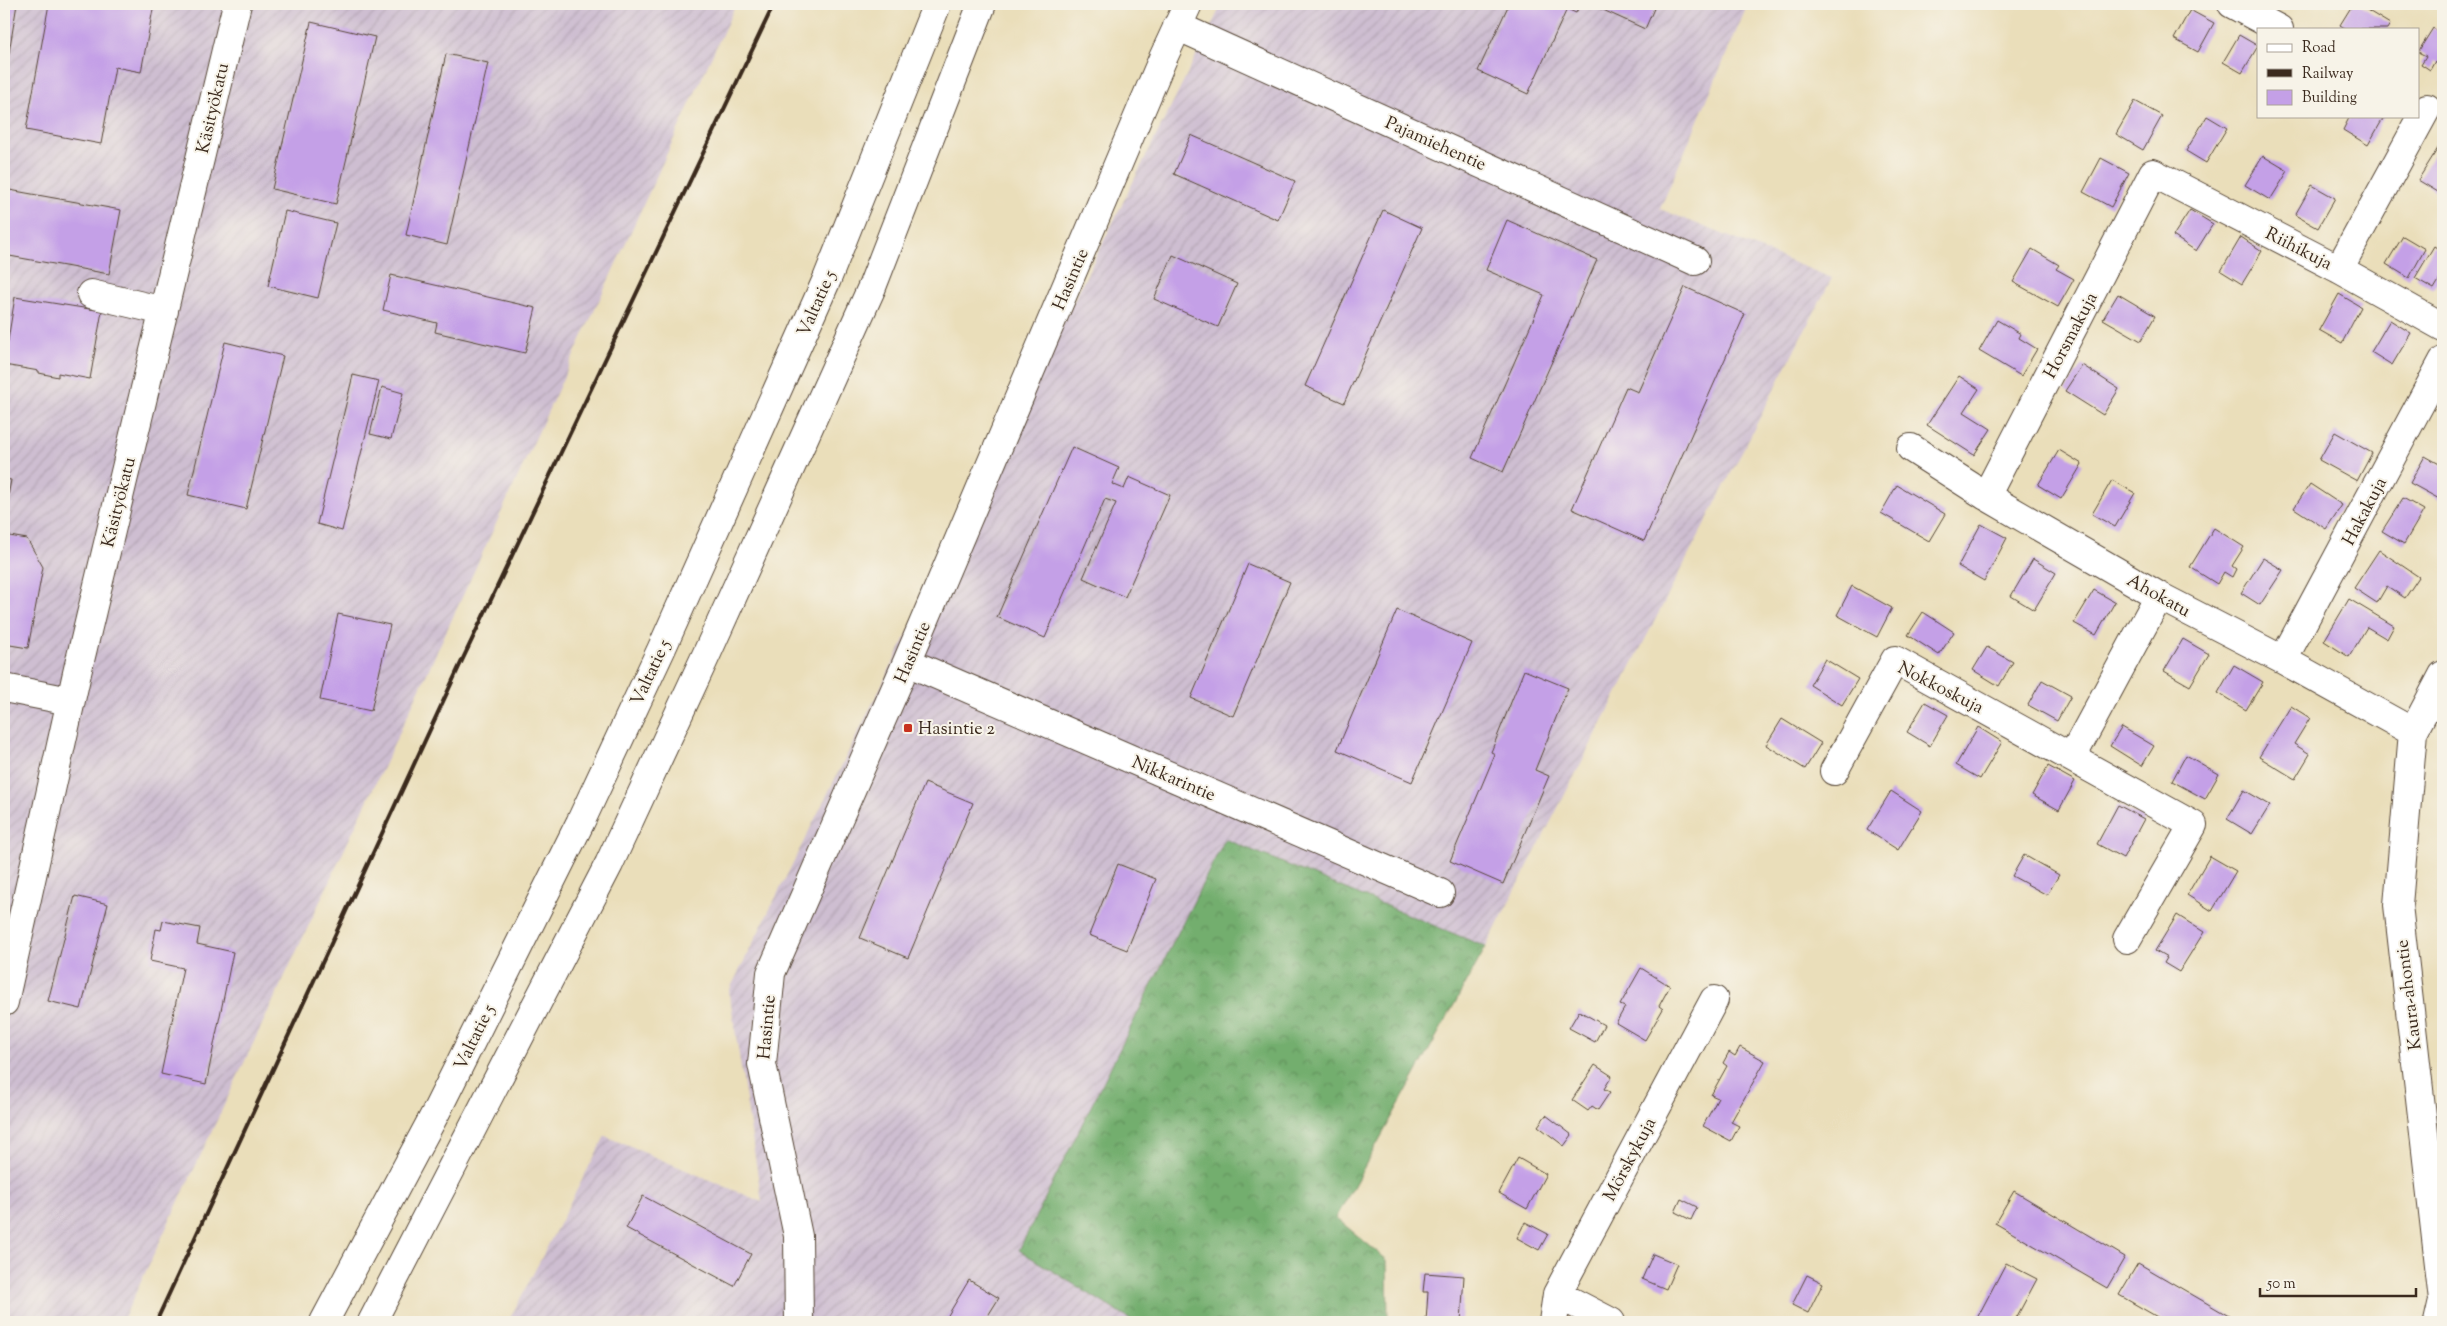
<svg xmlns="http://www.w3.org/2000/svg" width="2447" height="1326" font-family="'Sorts Mill Goudy',serif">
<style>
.industrial{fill:url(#industrial-furrows)}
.forest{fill:url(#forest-crowns);stroke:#576c46}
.building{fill:#c4a0e7}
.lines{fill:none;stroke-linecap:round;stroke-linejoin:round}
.minor-casing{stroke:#554535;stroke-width:30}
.highway-casing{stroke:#554535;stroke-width:30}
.minor{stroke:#fff;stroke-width:28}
.highway{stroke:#fff;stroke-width:28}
.rail{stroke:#3b2a1e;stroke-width:4}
.poi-dot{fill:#c8321e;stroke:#f7f3e8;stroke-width:2}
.labels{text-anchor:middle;stroke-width:4;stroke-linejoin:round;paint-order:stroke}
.street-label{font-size:18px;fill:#3b2a1e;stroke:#f7f3e8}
.poi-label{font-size:18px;fill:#3b2a1e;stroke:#f7f3e8;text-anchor:start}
</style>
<defs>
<pattern id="industrial-furrows" width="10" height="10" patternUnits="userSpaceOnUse" patternTransform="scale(1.25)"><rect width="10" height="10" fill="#cebed1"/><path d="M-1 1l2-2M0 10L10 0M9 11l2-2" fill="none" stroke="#b2a3b3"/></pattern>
<pattern id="forest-crowns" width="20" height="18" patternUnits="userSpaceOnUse" patternTransform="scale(1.25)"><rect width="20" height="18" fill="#73ae6e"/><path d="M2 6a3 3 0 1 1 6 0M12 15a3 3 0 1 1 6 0" fill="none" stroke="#608e5a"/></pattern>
</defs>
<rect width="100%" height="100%" fill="#f7f3e8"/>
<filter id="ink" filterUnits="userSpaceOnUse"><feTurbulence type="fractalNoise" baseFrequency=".02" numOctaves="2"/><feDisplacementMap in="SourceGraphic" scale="10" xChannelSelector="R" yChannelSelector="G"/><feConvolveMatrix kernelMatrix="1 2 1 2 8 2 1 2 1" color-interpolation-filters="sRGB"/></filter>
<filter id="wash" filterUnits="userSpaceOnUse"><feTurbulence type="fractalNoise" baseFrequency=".0096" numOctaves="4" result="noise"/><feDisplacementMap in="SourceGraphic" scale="20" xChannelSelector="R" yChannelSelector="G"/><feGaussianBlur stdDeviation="1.12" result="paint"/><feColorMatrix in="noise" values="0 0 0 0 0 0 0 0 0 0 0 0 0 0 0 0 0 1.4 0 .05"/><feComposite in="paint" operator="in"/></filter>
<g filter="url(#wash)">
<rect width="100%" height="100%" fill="#eadeba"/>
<path class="industrial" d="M 4,4 L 736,4 L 404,723 L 122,1322 L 4,1322 Z
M 1222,4 L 1748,4 L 1660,209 L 1832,278 L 1486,947 L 1225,839 L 1019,1250 L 1134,1322 L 508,1322 L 605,1136 L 762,1202 L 729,991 Z"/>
<path class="forest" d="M 1225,839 L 1486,947 L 1336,1218 L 1387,1260 L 1388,1322 L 1134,1322 L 1019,1250 Z"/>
<g id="blocks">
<path class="building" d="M 4,4 L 17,4 L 5,77 L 4,77 Z
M 49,4 L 154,4 L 141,72 L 115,67 L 101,144 L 26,130 Z
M 1509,4 L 1580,4 L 1576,13 L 1567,9 L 1528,94 L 1478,71 Z
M 1590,4 L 1656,4 L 1645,29 Z
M 2353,4 L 2357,4 L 2390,24 L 2387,29 L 2346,29 L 2340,25 Z
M 2190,10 L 2214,23 L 2198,52 L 2174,39 Z
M 311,22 L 375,37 L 336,204 L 272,189 Z
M 2433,28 L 2443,34 L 2443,66 L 2435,61 L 2430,70 L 2421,64 L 2426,56 L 2418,52 Z
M 2239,35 L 2258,46 L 2242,73 L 2223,62 Z
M 446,54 L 488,63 L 447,245 L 406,235 Z
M 2135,101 L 2162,116 L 2143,150 L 2116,134 Z
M 2207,116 L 2227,128 L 2206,163 L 2186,151 Z
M 2350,116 L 2382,116 L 2384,117 L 2368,145 L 2343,130 Z
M 1191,135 L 1295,181 L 1278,220 L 1174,174 Z
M 2440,145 L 2443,148 L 2443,195 L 2418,180 Z
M 2263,156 L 2288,171 L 2270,200 L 2245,185 Z
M 2101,158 L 2129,173 L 2111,207 L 2083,192 Z
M 2312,185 L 2335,198 L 2318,228 L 2295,215 Z
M 4,189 L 121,210 L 109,274 L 4,255 Z
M 1383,210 L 1422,228 L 1344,403 L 1305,386 Z
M 2190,210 L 2213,224 L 2196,251 L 2173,236 Z
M 285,211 L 336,223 L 318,298 L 268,286 Z
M 1507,220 L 1597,260 L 1503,472 L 1472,458 L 1544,295 L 1486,270 Z
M 2403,236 L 2425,249 L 2409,278 L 2386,264 Z
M 2241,237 L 2262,251 L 2242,284 L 2221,271 Z
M 2434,246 L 2443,252 L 2443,274 L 2434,289 L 2415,278 Z
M 2032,249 L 2059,265 L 2056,269 L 2074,279 L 2058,307 L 2013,282 Z
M 1173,255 L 1237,284 L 1218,327 L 1154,299 Z
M 391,275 L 536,308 L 525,353 L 435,332 L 437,323 L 383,310 Z
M 1685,287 L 1745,314 L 1644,541 L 1572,509 L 1626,387 L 1638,392 Z
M 2118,294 L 2155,316 L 2141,341 L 2103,319 Z
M 2339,294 L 2361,307 L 2342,343 L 2319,330 Z
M 15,297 L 102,311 L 90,379 L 58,373 L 58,377 L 39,373 L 39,371 L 4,365 Z
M 1997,320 L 2021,334 L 2019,338 L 2037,349 L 2021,376 L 1979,351 Z
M 2390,320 L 2411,333 L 2392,365 L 2371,352 Z
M 225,342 L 283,356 L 246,509 L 188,495 Z
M 2082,365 L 2119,389 L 2103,415 L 2065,391 Z
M 353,375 L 379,381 L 342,531 L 317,524 Z
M 1959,376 L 1979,389 L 1964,412 L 1991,429 L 1974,455 L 1927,425 Z
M 382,387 L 403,393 L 391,439 L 370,434 Z
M 2335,432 L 2372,453 L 2357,481 L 2319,460 Z
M 1072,447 L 1119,468 L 1112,484 L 1124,489 L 1129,477 L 1170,495 L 1125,597 L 1083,578 L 1116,503 L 1105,499 L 1045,638 L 997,617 Z
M 2059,450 L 2082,464 L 2061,499 L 2038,485 Z
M 2425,456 L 2443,466 L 2443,501 L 2410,483 Z
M 4,479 L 11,480 L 5,513 L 4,513 Z
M 2112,480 L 2135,493 L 2115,527 L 2092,514 Z
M 2310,484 L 2342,505 L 2326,529 L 2294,508 Z
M 1897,485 L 1945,514 L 1929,541 L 1881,513 Z
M 2403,498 L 2424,510 L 2404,544 L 2382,531 Z
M 1981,524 L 2007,538 L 1984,581 L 1958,566 Z
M 2214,528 L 2244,547 L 2232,566 L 2236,569 L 2232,577 L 2224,572 L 2217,584 L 2190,567 Z
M 4,535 L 27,539 L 43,567 L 28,648 L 4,644 Z
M 2379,550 L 2419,577 L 2405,598 L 2387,586 L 2377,603 L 2354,588 Z
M 2263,558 L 2283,570 L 2260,605 L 2241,593 Z
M 2033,559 L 2056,573 L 2034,610 L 2011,596 Z
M 1248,564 L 1290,582 L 1233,716 L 1191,698 Z
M 1852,586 L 1892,608 L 1877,637 L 1837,615 Z
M 2094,590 L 2115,602 L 2096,635 L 2074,623 Z
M 2349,599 L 2394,626 L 2387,639 L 2367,627 L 2349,657 L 2324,641 Z
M 1397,610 L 1472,643 L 1412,782 L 1337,750 Z
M 1923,612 L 1954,632 L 1939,655 L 1908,635 Z
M 338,614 L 390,625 L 371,711 L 320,700 Z
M 2183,639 L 2209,654 L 2190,686 L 2164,671 Z
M 1987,647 L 2013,662 L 1999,686 L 1973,670 Z
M 1825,659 L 1858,679 L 1842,705 L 1810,685 Z
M 2234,665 L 2263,682 L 2246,710 L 2218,693 Z
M 1524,670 L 1568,688 L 1535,770 L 1549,776 L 1503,884 L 1450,861 L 1495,754 L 1491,752 Z
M 2042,680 L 2071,696 L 2057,721 L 2028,705 Z
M 1925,702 L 1948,715 L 1930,746 L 1907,732 Z
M 2291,706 L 2310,718 L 2294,744 L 2310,754 L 2295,779 L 2259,757 Z
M 1782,719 L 1821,743 L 1805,769 L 1766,745 Z
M 1978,727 L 2002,742 L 1980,779 L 1956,765 Z
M 2122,727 L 2154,746 L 2142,766 L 2110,746 Z
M 2186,755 L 2219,774 L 2205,799 L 2172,781 Z
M 2048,766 L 2075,781 L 2059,810 L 2032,795 Z
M 925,783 L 973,803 L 908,958 L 860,938 Z
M 2244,790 L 2270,805 L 2252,834 L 2227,819 Z
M 1891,791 L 1922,811 L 1898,850 L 1867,830 Z
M 2118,805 L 2144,819 L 2123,858 L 2097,844 Z
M 2024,855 L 2059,875 L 2047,895 L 2012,876 Z
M 2210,856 L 2236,871 L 2212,911 L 2187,895 Z
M 1118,864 L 1156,879 L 1127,950 L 1089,935 Z
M 75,896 L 108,904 L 81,1009 L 48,1001 Z
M 2177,915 L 2204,932 L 2179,972 L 2164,963 L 2167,958 L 2155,951 Z
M 163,921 L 200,928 L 197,944 L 233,952 L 206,1084 L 161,1074 L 183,968 L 150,961 L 156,929 L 161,930 Z
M 1641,968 L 1670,986 L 1659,1006 L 1663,1009 L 1645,1040 L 1616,1023 L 1625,1007 L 1620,1005 Z
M 1579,1011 L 1604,1025 L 1595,1042 L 1569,1028 Z
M 1740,1047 L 1765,1061 L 1731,1122 L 1739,1126 L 1731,1141 L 1703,1126 L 1718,1098 L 1711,1095 L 1727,1066 L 1723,1063 L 1729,1052 L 1735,1056 Z
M 1595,1065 L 1612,1076 L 1604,1089 L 1610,1092 L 1598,1110 L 1592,1106 L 1588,1111 L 1572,1100 Z
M 1546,1115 L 1572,1135 L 1564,1146 L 1538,1126 Z
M 1518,1158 L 1546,1174 L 1527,1209 L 1499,1193 Z
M 2014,1191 L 2125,1257 L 2107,1288 L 1995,1223 Z
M 643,1196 L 751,1254 L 734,1286 L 626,1228 Z
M 1681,1199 L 1697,1207 L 1691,1220 L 1675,1212 Z
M 1525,1222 L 1548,1234 L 1539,1250 L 1517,1238 Z
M 1653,1254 L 1677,1264 L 1666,1289 L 1642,1279 Z
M 2006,1263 L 2037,1279 L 2014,1322 L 1975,1322 Z
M 2138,1263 L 2239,1322 L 2166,1322 L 2119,1295 Z
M 1425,1273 L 1464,1276 L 1461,1322 L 1426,1322 L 1428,1292 L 1423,1292 Z
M 1807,1275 L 1823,1283 L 1808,1313 L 1792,1305 Z
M 969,1280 L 999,1298 L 984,1322 L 944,1322 Z"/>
</g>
</g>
<g filter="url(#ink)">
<use href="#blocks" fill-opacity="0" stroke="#554535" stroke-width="1"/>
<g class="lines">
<defs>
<path id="minor" d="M 2232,4 L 2279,29
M 1177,26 L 1695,261
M 2339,269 L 2427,108
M 91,294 L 164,311
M 1911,448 L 1986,496 L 2159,596 L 2283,660 L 2413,732
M 1986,496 L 2153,173 L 2339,269 L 2443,327
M 2283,660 L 2443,361
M 907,662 L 1440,893
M 4,688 L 70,701
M 2072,757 L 2159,596
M 1834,771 L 1895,660 L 2193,825 L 2127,939
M 4,1002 L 77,673 L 237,4
M 1557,1294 L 1611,1322
M 799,1322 L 798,1236 L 762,1064 L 771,973 L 907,662 L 1163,58 L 1188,4
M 1553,1322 L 1557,1294 L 1714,1000
M 2438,1322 L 2443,1300 L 2398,905 L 2413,732 L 2443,675"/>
<path id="highway" d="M 324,1322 L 435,1114 L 580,823 L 661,650 L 827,279 L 937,4
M 372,1322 L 609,864 L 708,651 L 872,287 L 982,4"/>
</defs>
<use href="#minor" class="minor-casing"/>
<use href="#highway" class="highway-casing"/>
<use href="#minor" class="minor"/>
<use href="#highway" class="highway"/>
<path class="rail" d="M 156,1322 L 459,667 L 774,4"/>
</g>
</g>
<rect class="poi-dot" x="903" y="723" width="10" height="10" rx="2.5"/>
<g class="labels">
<g class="street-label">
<text transform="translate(212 108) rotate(-77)" y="6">Käsityökatu</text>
<text transform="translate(1436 143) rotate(24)" y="6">Pajamiehentie</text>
<text transform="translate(2299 248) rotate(27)" y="6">Riihikuja</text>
<text transform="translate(1070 279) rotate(-67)" y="6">Hasintie</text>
<text transform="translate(816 303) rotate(-66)" y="6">Valtatie 5</text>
<text transform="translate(2070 335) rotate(-62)" y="6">Horsmakuja</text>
<text transform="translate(118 502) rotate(-76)" y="6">Käsityökatu</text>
<text transform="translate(2364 511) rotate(-62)" y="6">Hakakuja</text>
<text transform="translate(2159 595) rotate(29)" y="6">Ahokatu</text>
<text transform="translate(912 652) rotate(-67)" y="6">Hasintie</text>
<text transform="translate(650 672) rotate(-65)" y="6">Valtatie 5</text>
<text transform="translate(1941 687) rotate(27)" y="6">Nokkoskuja</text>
<text transform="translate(1174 778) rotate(23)" y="6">Nikkarintie</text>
<text transform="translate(2408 995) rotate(-97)" y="6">Kaura-ahontie</text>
<text transform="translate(766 1027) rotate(-85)" y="6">Hasintie</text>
<text transform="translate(474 1037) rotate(-64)" y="6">Valtatie 5</text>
<text transform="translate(1629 1159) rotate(-62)" y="6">Mörskykuja</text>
</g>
<g class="poi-label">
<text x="918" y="734">Hasintie 2</text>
</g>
</g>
<rect width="2447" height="1326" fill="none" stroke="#f7f3e8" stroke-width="20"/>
<rect x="2257" y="28" width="162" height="90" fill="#f7f3e8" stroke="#aca397"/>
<rect x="2267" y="44" width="25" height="8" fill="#ffffff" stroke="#aca397"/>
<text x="2302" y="52" font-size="15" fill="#3b2a1e">Road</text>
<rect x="2267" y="69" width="25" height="8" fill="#3b2a1e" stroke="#aca397"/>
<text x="2302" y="78" font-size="15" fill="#3b2a1e">Railway</text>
<rect x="2267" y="90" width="25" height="15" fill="#c4a0e7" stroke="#aca397"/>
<text x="2302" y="102" font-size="15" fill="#3b2a1e">Building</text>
<path d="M2260 1288v8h156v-8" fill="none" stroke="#3b2a1e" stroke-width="2.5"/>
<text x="2267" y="1288" font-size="15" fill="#3b2a1e" stroke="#f7f3e8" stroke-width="4" paint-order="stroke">50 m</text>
</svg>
